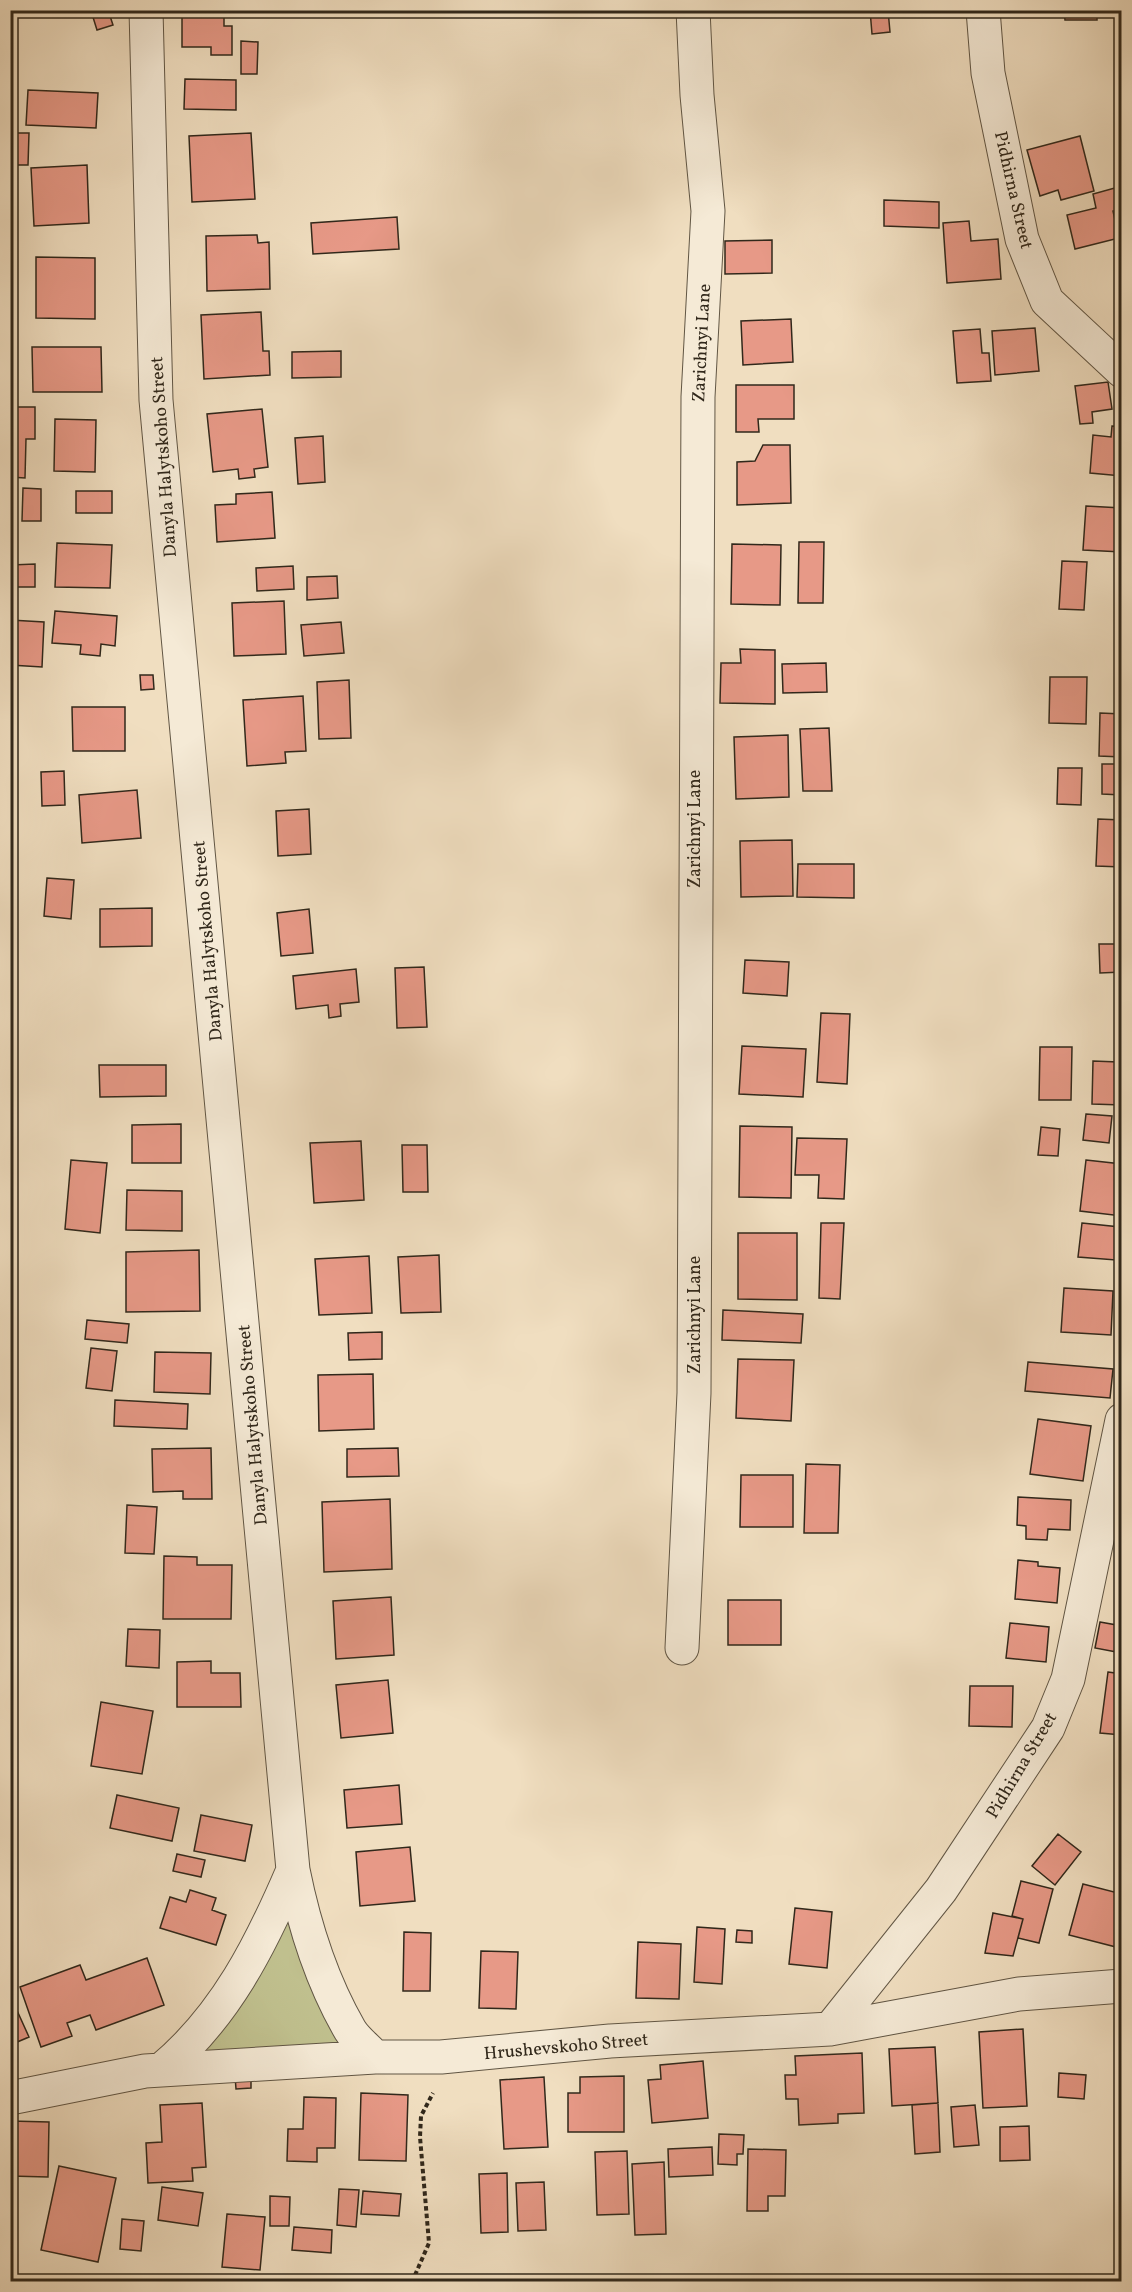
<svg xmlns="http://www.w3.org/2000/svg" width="1132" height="2292" font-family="Vollkorn,serif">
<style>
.green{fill:#c0c08e;stroke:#787454;stroke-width:1.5}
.building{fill:#e79987;stroke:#31281b;stroke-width:1.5}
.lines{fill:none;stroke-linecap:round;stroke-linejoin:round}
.minor-casing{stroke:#615644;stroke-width:35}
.path{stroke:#31281b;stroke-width:4;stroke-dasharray:4.5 3;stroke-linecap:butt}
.minor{stroke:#f5ead6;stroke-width:33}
.labels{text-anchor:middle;stroke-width:5;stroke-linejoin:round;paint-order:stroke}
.street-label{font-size:18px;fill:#31281b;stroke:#f5ead6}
</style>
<rect width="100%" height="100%" fill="#f0dec0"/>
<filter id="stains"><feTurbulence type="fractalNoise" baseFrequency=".00333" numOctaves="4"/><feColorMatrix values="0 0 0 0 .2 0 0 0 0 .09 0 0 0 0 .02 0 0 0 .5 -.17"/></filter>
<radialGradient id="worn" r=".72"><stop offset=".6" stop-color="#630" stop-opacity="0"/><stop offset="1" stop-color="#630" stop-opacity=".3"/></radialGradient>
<path class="green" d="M 278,1905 L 375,2057 L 178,2056 Z"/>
<path class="building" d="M 108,10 L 113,25 L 97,30 L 92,14 Z
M 182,10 L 224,10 L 224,26 L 232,26 L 232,55 L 211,55 L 211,47 L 182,47 Z
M 870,10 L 888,10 L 890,32 L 872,34 Z
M 1064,10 L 1097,10 L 1097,20 L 1065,20 Z
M 241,41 L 258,42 L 257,74 L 241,74 Z
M 185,79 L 236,80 L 236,110 L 184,109 Z
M 28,90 L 98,93 L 96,128 L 26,125 Z
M 10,133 L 29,133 L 28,165 L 10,165 Z
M 251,133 L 255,199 L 192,202 L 189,136 Z
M 1080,136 L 1094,191 L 1061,200 L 1058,190 L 1040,196 L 1027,150 Z
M 87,165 L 89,223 L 34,226 L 31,168 Z
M 1122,186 L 1122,209 L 1113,211 L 1119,238 L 1075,249 L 1067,215 L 1096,208 L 1093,194 Z
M 884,200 L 939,202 L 939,228 L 884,226 Z
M 397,217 L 399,249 L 313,254 L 311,223 Z
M 969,221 L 971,241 L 998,239 L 1001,279 L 947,283 L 943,223 Z
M 257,235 L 258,243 L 269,242 L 270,289 L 207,291 L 206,236 Z
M 772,240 L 772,273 L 725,274 L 725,241 Z
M 36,257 L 95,258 L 95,319 L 36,318 Z
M 261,312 L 263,351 L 269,351 L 270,375 L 204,379 L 201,315 Z
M 791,319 L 793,362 L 743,365 L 741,321 Z
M 1035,328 L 1039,371 L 995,375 L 992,331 Z
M 980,329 L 982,353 L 989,353 L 991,381 L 957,383 L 953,331 Z
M 32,347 L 101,347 L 102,392 L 33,392 Z
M 341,351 L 341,377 L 292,378 L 292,352 Z
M 1108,382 L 1112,409 L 1092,412 L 1093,423 L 1080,424 L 1075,386 Z
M 736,385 L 794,385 L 794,419 L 758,419 L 759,432 L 736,432 Z
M 10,407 L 35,407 L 35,439 L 26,439 L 25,478 L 10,477 Z
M 262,409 L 268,467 L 254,469 L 255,477 L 239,479 L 238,469 L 213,472 L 207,414 Z
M 55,419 L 96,420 L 95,472 L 54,471 Z
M 1112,426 L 1122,427 L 1122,476 L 1090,473 L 1093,435 L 1111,437 Z
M 323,436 L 325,482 L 298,484 L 295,438 Z
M 763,445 L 790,445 L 791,503 L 737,505 L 737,462 L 755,461 Z
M 23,488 L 41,489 L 41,521 L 22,521 Z
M 76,491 L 112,491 L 112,513 L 76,513 Z
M 272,492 L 275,538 L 217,542 L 215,505 L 236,504 L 236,494 Z
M 1086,506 L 1122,508 L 1122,552 L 1083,550 Z
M 10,520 L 11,565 L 35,564 L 35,587 L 10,587 Z
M 799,542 L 824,542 L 823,603 L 798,603 Z
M 57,543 L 112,545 L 110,588 L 55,587 Z
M 732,544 L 781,545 L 780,605 L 731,604 Z
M 1062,561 L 1087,562 L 1084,610 L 1059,609 Z
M 293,566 L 294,589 L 257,591 L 256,568 Z
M 337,576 L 338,598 L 307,600 L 307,577 Z
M 284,601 L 286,654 L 234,656 L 232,603 Z
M 55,611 L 117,616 L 115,646 L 101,644 L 100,656 L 80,654 L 81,645 L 52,643 Z
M 10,620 L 44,622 L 42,667 L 10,665 Z
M 341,622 L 344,653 L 304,656 L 301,625 Z
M 740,649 L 775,650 L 775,704 L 720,703 L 721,663 L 741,663 Z
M 826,663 L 827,692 L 783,693 L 782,664 Z
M 140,675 L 153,675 L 154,689 L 141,690 Z
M 1050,677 L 1087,677 L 1086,724 L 1049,723 Z
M 349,680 L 351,738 L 319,739 L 317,682 Z
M 303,696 L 306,751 L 285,752 L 286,763 L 247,766 L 243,700 Z
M 72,707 L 125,707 L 125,751 L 73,751 Z
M 1100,713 L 1122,714 L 1122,757 L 1099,756 Z
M 829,728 L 832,791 L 803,791 L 800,729 Z
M 788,735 L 789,797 L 736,799 L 734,737 Z
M 1102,764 L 1122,764 L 1122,795 L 1102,794 Z
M 1058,768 L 1082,768 L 1081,805 L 1057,804 Z
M 64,771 L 65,805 L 42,806 L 41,772 Z
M 137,790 L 141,838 L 82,843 L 79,795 Z
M 309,809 L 311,854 L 278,856 L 276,811 Z
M 1098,819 L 1122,820 L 1122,867 L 1096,866 Z
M 792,840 L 793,896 L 741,897 L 740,841 Z
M 798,864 L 854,864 L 854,898 L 797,897 Z
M 47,878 L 74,880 L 71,919 L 44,916 Z
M 152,908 L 152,946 L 100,947 L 100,909 Z
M 309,909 L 313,953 L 281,956 L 277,913 Z
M 1099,944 L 1122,944 L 1122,972 L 1100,973 Z
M 745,960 L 789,962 L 787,996 L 743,993 Z
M 424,967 L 427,1027 L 397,1028 L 395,968 Z
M 356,969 L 359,1002 L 340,1004 L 341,1016 L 329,1018 L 328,1005 L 296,1009 L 293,976 Z
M 821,1013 L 850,1014 L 847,1084 L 817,1082 Z
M 742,1046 L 806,1049 L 803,1097 L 739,1094 Z
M 1040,1047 L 1072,1047 L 1071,1100 L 1039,1100 Z
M 1093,1061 L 1118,1062 L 1118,1071 L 1122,1071 L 1122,1105 L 1092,1104 Z
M 99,1065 L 166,1065 L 166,1096 L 100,1097 Z
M 1086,1114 L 1112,1116 L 1109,1143 L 1083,1140 Z
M 181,1124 L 181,1163 L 132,1163 L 132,1125 Z
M 740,1126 L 792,1127 L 791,1198 L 739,1197 Z
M 1041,1127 L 1060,1129 L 1058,1156 L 1038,1155 Z
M 797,1138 L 847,1139 L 844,1199 L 818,1198 L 819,1175 L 795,1175 Z
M 361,1141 L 364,1200 L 314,1203 L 310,1143 Z
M 402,1145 L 427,1145 L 428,1192 L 403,1192 Z
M 71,1160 L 107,1163 L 100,1233 L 65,1229 Z
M 1086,1160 L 1122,1164 L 1122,1216 L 1080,1211 Z
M 127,1190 L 182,1191 L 182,1231 L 126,1230 Z
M 821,1223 L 844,1223 L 840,1299 L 819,1298 Z
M 1082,1223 L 1120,1227 L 1116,1260 L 1078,1257 Z
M 738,1233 L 797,1233 L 797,1300 L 738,1299 Z
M 199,1250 L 200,1311 L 126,1312 L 126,1252 Z
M 439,1255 L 441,1312 L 401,1313 L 398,1257 Z
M 369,1256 L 372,1313 L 319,1315 L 315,1259 Z
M 1064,1288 L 1113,1291 L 1111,1335 L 1061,1332 Z
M 723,1310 L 803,1314 L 801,1343 L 722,1340 Z
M 87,1320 L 129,1324 L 127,1343 L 85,1339 Z
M 382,1332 L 382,1359 L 349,1360 L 348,1333 Z
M 91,1348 L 117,1351 L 112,1391 L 86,1388 Z
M 155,1352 L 211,1353 L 210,1394 L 154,1392 Z
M 738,1359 L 794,1360 L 791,1421 L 736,1418 Z
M 1028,1362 L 1113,1369 L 1110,1398 L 1025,1391 Z
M 373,1374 L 374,1429 L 319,1431 L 318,1375 Z
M 115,1400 L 188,1404 L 187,1429 L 114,1426 Z
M 1038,1419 L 1091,1426 L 1083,1481 L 1030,1474 Z
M 211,1448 L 212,1499 L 183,1499 L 183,1491 L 153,1492 L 152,1449 Z
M 398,1448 L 399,1476 L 347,1477 L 347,1449 Z
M 806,1464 L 840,1465 L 838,1533 L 804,1533 Z
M 741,1475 L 793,1475 L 793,1527 L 740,1527 Z
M 1018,1497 L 1071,1500 L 1070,1530 L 1048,1529 L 1047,1540 L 1026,1539 L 1026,1526 L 1017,1525 Z
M 390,1499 L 392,1569 L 324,1572 L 322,1502 Z
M 127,1505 L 157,1507 L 154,1554 L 125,1553 Z
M 164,1556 L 197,1557 L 197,1565 L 232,1565 L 231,1619 L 163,1619 Z
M 1018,1560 L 1038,1562 L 1038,1566 L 1060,1568 L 1057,1603 L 1015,1599 Z
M 391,1597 L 394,1655 L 336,1659 L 333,1601 Z
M 728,1600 L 781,1600 L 781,1645 L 728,1645 Z
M 1100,1622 L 1122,1626 L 1122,1653 L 1095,1648 Z
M 1010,1623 L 1049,1627 L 1046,1662 L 1006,1658 Z
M 128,1629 L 160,1630 L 159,1668 L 126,1666 Z
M 211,1661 L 211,1673 L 240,1673 L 241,1707 L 177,1707 L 177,1662 Z
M 1108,1672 L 1122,1674 L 1122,1735 L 1100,1733 Z
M 388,1680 L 393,1733 L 341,1738 L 336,1685 Z
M 970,1686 L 1013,1686 L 1012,1727 L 969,1726 Z
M 101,1702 L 153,1711 L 142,1774 L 91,1766 Z
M 399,1785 L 402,1824 L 347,1828 L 344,1790 Z
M 117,1795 L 179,1808 L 172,1841 L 110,1828 Z
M 201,1815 L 252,1825 L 245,1861 L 194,1851 Z
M 1058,1834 L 1081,1852 L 1055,1885 L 1032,1866 Z
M 410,1847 L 415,1901 L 360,1906 L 356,1852 Z
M 177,1854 L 205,1860 L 201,1877 L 173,1871 Z
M 1021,1881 L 1053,1889 L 1039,1943 L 1018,1938 L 1023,1919 L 1012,1916 Z
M 1083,1884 L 1122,1894 L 1122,1924 L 1116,1947 L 1069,1935 Z
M 190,1890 L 216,1898 L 212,1910 L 226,1915 L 216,1945 L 160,1928 L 170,1897 L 186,1902 Z
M 795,1908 L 832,1912 L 827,1968 L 789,1964 Z
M 993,1913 L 1023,1919 L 1013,1956 L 985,1953 Z
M 697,1927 L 725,1929 L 722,1984 L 694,1982 Z
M 737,1930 L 752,1931 L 752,1943 L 736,1942 Z
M 404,1932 L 431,1933 L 430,1991 L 403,1991 Z
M 638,1942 L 681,1944 L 679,1999 L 636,1998 Z
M 481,1951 L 518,1952 L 516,2009 L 479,2008 Z
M 147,1958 L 164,2005 L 96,2030 L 90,2015 L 67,2023 L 72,2036 L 41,2047 L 20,1987 L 80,1965 L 86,1980 Z
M 10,1995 L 29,2037 L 10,2045 Z
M 1023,2029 L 1027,2106 L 983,2108 L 979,2032 Z
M 935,2047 L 938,2103 L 892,2106 L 889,2049 Z
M 862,2053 L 864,2113 L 838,2114 L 838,2123 L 799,2125 L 798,2099 L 786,2099 L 785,2075 L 796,2075 L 795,2056 Z
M 703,2061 L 708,2118 L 652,2123 L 648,2080 L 661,2079 L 660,2065 Z
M 1059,2073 L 1086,2075 L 1084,2099 L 1058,2097 Z
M 251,2075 L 251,2088 L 236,2089 L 235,2076 Z
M 624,2076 L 624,2132 L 568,2132 L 568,2093 L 580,2093 L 580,2077 Z
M 544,2077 L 548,2147 L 504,2149 L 500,2080 Z
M 361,2093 L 408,2095 L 406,2161 L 359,2160 Z
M 304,2097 L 336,2098 L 335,2148 L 317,2148 L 317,2162 L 287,2161 L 288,2129 L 303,2129 Z
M 202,2103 L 206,2167 L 192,2168 L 193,2181 L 148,2183 L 146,2143 L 162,2142 L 160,2105 Z
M 938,2103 L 940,2152 L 915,2154 L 912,2105 Z
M 975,2105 L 979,2145 L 954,2147 L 951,2107 Z
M 10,2121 L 49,2122 L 48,2177 L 10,2176 Z
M 1029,2126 L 1030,2160 L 1000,2161 L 1000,2127 Z
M 719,2134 L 744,2135 L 743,2154 L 737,2154 L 737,2165 L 718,2164 Z
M 712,2147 L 713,2175 L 669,2177 L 668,2149 Z
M 748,2149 L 786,2150 L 785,2196 L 768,2196 L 768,2211 L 747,2211 Z
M 627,2151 L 629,2214 L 597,2215 L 595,2152 Z
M 664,2162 L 666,2234 L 635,2235 L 632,2164 Z
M 59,2166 L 116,2178 L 98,2262 L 41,2250 Z
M 507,2173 L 508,2232 L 481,2233 L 479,2174 Z
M 544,2182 L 546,2230 L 518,2231 L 516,2183 Z
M 162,2187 L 203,2193 L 198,2226 L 158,2220 Z
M 339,2189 L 359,2190 L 356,2227 L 337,2225 Z
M 363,2191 L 401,2194 L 399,2216 L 361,2214 Z
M 270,2196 L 290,2197 L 289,2226 L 270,2226 Z
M 227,2214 L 265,2217 L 260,2270 L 222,2267 Z
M 122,2219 L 144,2221 L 141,2251 L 120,2249 Z
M 294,2227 L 332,2230 L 331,2253 L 292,2250 Z"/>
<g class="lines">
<defs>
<path id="minor" d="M 146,10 L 156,400 L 293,1870 C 304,1925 321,1980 350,2030 C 356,2040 367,2048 375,2057
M 983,10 L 988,73 L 1022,239 L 1047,301 L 1122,371
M 682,1648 L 694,1393 L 698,397 L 708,211 L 697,95 L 693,10
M 830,2029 L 941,1890 L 1048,1728 L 1068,1679 L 1122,1420
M 161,2070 C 225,2017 261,1945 293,1870
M 10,2098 L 145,2071 L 375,2057 L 441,2057 L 610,2041 L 830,2029 L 1019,1994 L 1122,1986"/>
</defs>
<use href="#minor" class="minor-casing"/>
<path class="path" d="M 412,2282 L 429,2243 L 420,2137 L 421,2116 L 433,2093"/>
<use href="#minor" class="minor"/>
</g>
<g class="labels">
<g class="street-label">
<text transform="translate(1014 190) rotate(77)" y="6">Pidhirna Street</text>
<text transform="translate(701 343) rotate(-87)" y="6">Zarichnyi Lane</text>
<text transform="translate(163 457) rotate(-94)" y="6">Danylа Halytskoho Street</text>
<text transform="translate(694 829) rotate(-90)" y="6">Zarichnyi Lane</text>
<text transform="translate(207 941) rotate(-95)" y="6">Danylа Halytskoho Street</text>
<text transform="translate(694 1315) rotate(-90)" y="6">Zarichnyi Lane</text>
<text transform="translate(252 1425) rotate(-95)" y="6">Danylа Halytskoho Street</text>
<text transform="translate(1021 1765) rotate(-59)" y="6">Pidhirna Street</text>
<text transform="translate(566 2046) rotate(-5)" y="6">Hrushevskoho Street</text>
</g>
</g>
<rect width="1132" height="2292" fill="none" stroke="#f0dec0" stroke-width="36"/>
<rect x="12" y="12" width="1108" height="2268" fill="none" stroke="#31281b" stroke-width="3"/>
<rect x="18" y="18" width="1096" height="2256" fill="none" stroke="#31281b" stroke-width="1.5"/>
<rect width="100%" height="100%" filter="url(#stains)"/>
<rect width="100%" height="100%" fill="url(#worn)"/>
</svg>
